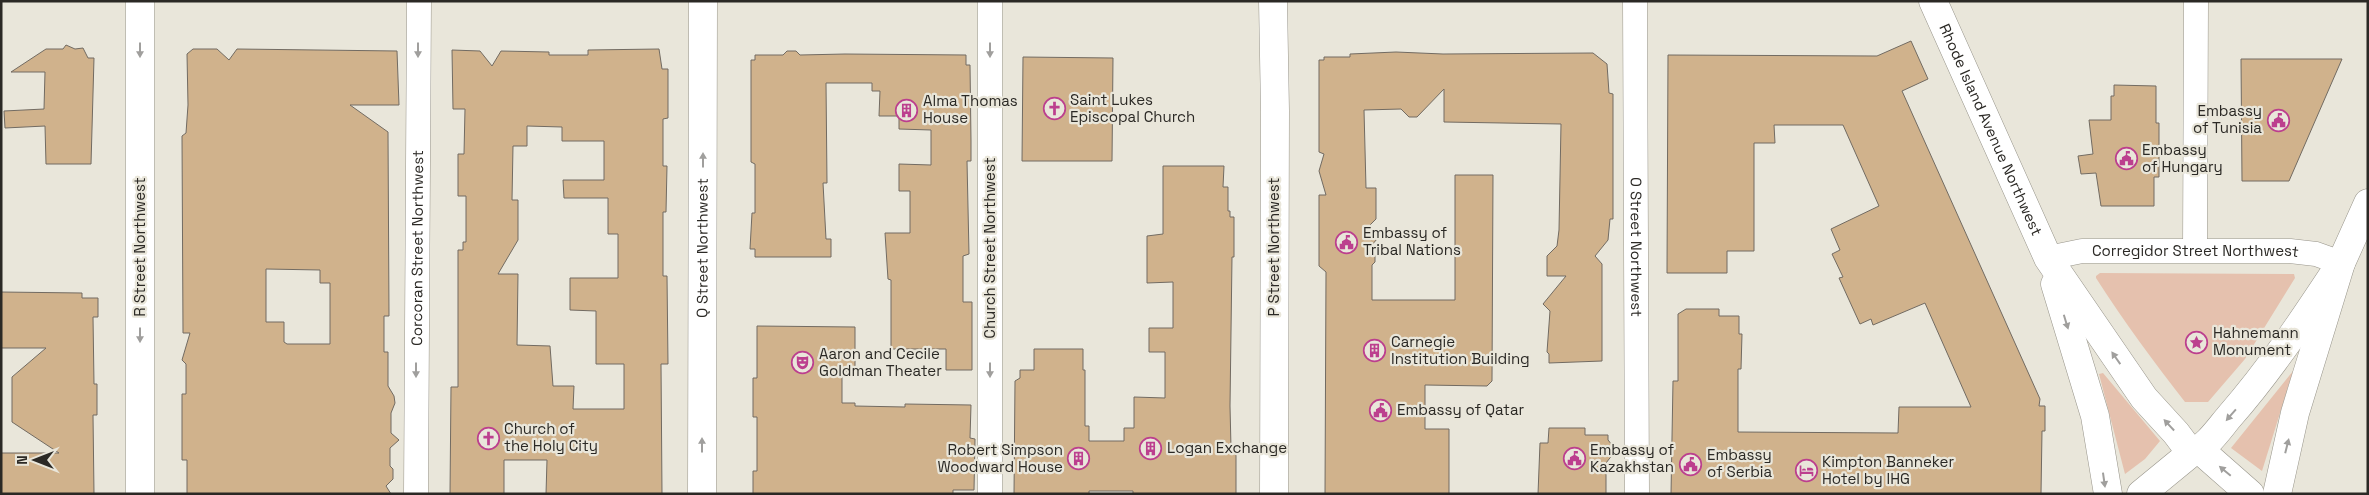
<svg xmlns="http://www.w3.org/2000/svg" width="2369" height="495" font-family="'Space Grotesk',sans-serif">
<style>
.green{fill:#e5c1ae}
.building{fill:#d0b28c;stroke:#726b62;fill-rule:evenodd}
.lines{fill:none;stroke-linecap:round;stroke-linejoin:round}
.minor-casing{stroke:#98958b;stroke-width:25}
.major-casing{stroke:#98958b;stroke-width:29}
.minor{stroke:#fff;stroke-width:24}
.major{stroke:#fff;stroke-width:28}
.oneway{fill:#a09f9d}
.labels{text-anchor:middle;stroke-width:4.5;stroke-linejoin:round;paint-order:stroke}
.poi-label{font-size:15px;fill:#2b2925;stroke:#e9e6da;text-anchor:start}
.street-label{font-size:15px;fill:#2b2925;stroke:#e9e6da}
</style>
<rect width="100%" height="100%" fill="#e9e6da"/>
<path class="green" d="M 2100,273 L 2294,274 L 2295,278 L 2245,359 L 2208,402 L 2185,402 C 2154,362 2124,322 2096,278 L 2096,276 Z
M 2293,371 L 2262,471 L 2231,448 Z
M 2103,373 L 2160,441 L 2145,459 L 2125,474 L 2099,374 Z"/>
<path class="building" d="M 1911,41 L 1928,79 L 1902,91 L 2040,399 L 2039,406 L 2045,406 L 2045,431 L 2042,431 L 2041,494 L 1671,494 L 1673,381 L 1678,381 L 1678,314 L 1686,309 L 1719,309 L 1719,316 L 1739,316 L 1739,334 L 1742,334 L 1741,369 L 1738,369 L 1738,432 L 1898,433 L 1899,407 L 1971,407 L 1925,303 L 1873,325 L 1871,319 L 1860,324 L 1839,278 L 1843,277 L 1832,254 L 1840,250 L 1831,229 L 1879,206 L 1843,125 L 1774,125 L 1775,143 L 1754,143 L 1754,251 L 1727,251 L 1727,273 L 1667,273 L 1668,55 L 1877,56 Z
M 66,45 L 75,49 L 83,48 L 88,58 L 94,58 L 91,164 L 46,164 L 45,126 L 5,128 L 4,111 L 44,109 L 45,72 L 11,72 L 46,49 L 63,49 Z
M 193,49 L 217,49 L 229,60 L 237,49 L 397,51 L 399,105 L 350,105 L 388,132 L 389,316 L 384,316 L 384,352 L 388,352 L 388,386 L 394,396 L 395,403 L 391,413 L 391,433 L 399,440 L 390,448 L 390,466 L 393,469 L 393,479 L 386,486 L 391,494 L 187,494 L 187,460 L 182,460 L 182,394 L 186,394 L 186,364 L 182,360 L 190,333 L 183,333 L 182,136 L 186,133 L 188,105 L 187,54 ZM 266,269 L 320,270 L 320,283 L 330,283 L 330,344 L 287,344 L 284,342 L 284,322 L 266,322 Z
M 659,49 L 662,69 L 668,69 L 668,118 L 663,119 L 663,166 L 667,166 L 666,212 L 663,212 L 663,276 L 667,276 L 668,364 L 661,364 L 662,494 L 546,494 L 547,460 L 504,460 L 504,494 L 450,494 L 451,387 L 458,387 L 458,250 L 463,250 L 463,242 L 466,242 L 466,196 L 458,196 L 458,154 L 464,154 L 465,109 L 453,109 L 452,50 L 480,51 L 492,66 L 501,51 L 549,52 L 549,55 L 588,55 L 588,50 ZM 527,126 L 562,127 L 562,141 L 604,141 L 604,180 L 563,180 L 564,198 L 608,198 L 608,234 L 618,234 L 618,278 L 570,278 L 570,310 L 596,311 L 596,364 L 624,364 L 624,409 L 573,409 L 574,386 L 553,386 L 550,346 L 517,345 L 518,274 L 498,274 L 518,240 L 518,200 L 512,200 L 513,146 L 527,146 Z
M 787,51 L 796,51 L 800,55 L 845,54 L 966,55 L 966,65 L 970,65 L 971,141 L 971,161 L 967,161 L 969,254 L 963,256 L 963,302 L 972,302 L 972,370 L 946,370 L 946,349 L 891,349 L 891,280 L 888,279 L 885,233 L 910,233 L 910,191 L 899,191 L 899,164 L 931,165 L 931,130 L 899,129 L 899,116 L 879,116 L 880,91 L 872,91 L 872,83 L 826,83 L 827,183 L 823,183 L 826,239 L 831,239 L 831,257 L 755,257 L 755,249 L 750,249 L 752,213 L 755,213 L 755,164 L 751,162 L 751,60 L 755,60 L 755,55 L 783,55 Z
M 1396,52 L 1443,54 L 1593,53 L 1607,64 L 1609,93 L 1613,94 L 1613,219 L 1610,219 L 1608,240 L 1595,256 L 1602,264 L 1602,361 L 1549,363 L 1549,354 L 1547,352 L 1550,311 L 1543,304 L 1566,276 L 1547,276 L 1547,256 L 1557,246 L 1559,230 L 1561,124 L 1444,122 L 1444,89 L 1417,117 L 1409,117 L 1401,109 L 1364,110 L 1366,188 L 1376,188 L 1376,219 L 1369,226 L 1378,238 L 1369,248 L 1375,255 L 1375,262 L 1372,265 L 1372,300 L 1455,300 L 1455,175 L 1493,175 L 1492,381 L 1487,386 L 1425,385 L 1425,429 L 1449,429 L 1449,494 L 1325,494 L 1326,272 L 1319,266 L 1319,195 L 1326,195 L 1319,171 L 1324,154 L 1319,152 L 1319,60 L 1324,60 L 1324,57 L 1350,57 L 1350,54 Z
M 1023,57 L 1113,58 L 1112,161 L 1022,161 Z
M 2241,59 L 2342,59 L 2289,181 L 2242,181 Z
M 2114,85 L 2156,86 L 2156,123 L 2159,123 L 2159,177 L 2154,177 L 2154,206 L 2101,206 L 2096,173 L 2081,174 L 2078,156 L 2093,154 L 2089,120 L 2111,120 L 2111,96 L 2114,96 Z
M 1163,166 L 1224,166 L 1223,187 L 1228,187 L 1228,211 L 1230,211 L 1230,217 L 1234,217 L 1234,257 L 1232,257 L 1230,406 L 1231,448 L 1236,448 L 1236,494 L 1133,494 L 1133,491 L 1089,491 L 1089,494 L 1014,494 L 1015,381 L 1020,378 L 1020,370 L 1034,370 L 1034,349 L 1083,349 L 1083,370 L 1085,370 L 1085,426 L 1089,426 L 1089,441 L 1124,441 L 1124,428 L 1134,428 L 1134,397 L 1165,398 L 1165,352 L 1149,352 L 1149,328 L 1173,328 L 1173,282 L 1147,283 L 1147,236 L 1163,234 Z
M 1,292 L 82,293 L 82,298 L 98,298 L 98,317 L 93,317 L 94,384 L 97,384 L 97,415 L 93,415 L 94,494 L 1,494 L 1,453 L 59,453 L 12,422 L 12,377 L 46,348 L 1,348 Z
M 757,326 L 855,327 L 855,371 L 842,372 L 842,403 L 855,403 L 855,406 L 905,407 L 905,404 L 971,405 L 970,438 L 975,439 L 974,490 L 953,490 L 953,494 L 753,494 L 753,471 L 757,471 L 757,417 L 753,417 L 753,378 L 757,378 Z
M 1549,428 L 1585,428 L 1585,435 L 1608,435 L 1608,440 L 1613,446 L 1613,454 L 1606,463 L 1606,494 L 1538,494 L 1540,443 L 1548,443 Z"/>
<g class="lines">
<defs>
<g id="minor">
<path d="M 990,1 L 990,494"/>
<path id="s1" d="M 1635,1 L 1637,494"/>
<path d="M 2195,250 L 2196,1"/>
<path id="s2" d="M 2048,258 L 2082,251 L 2290,251 L 2316,254 L 2341,263"/>
<path id="s3" d="M 416,494 L 419,1"/>
</g>
<g id="major">
<path d="M 140,1 L 140,494"/>
<path d="M 1273,1 L 1275,111 L 1274,494"/>
<path id="s4" d="M 1933,1 L 2048,258 L 2144,398 L 2176,433 L 2191,453"/>
<path d="M 2055,284 L 2095,416 L 2108,494"/>
<path d="M 2200,450 L 2250,494"/>
<path id="s5" d="M 702,494 L 703,1"/>
<path d="M 2141,494 L 2191,453 C 2207,447 2218,430 2229,417 C 2271,369 2306,316 2341,263"/>
<path d="M 2277,494 L 2295,413 L 2341,263 L 2368,203"/>
</g>
</defs>
<use href="#minor" class="minor-casing"/>
<use href="#major" class="major-casing"/>
<use href="#minor" class="minor"/>
<use href="#major" class="major"/>
</g>
<defs><path id="oneway-solid" d="M-6-.8H1V-3.2L6.5 0L1 3.2V.8H-6Z" transform="scale(1.25)"/></defs>
<g class="oneway">
<use href="#oneway-solid" transform="translate(140 50) rotate(90)"/>
<use href="#oneway-solid" transform="translate(418 50) rotate(90)"/>
<use href="#oneway-solid" transform="translate(990 50) rotate(90)"/>
<use href="#oneway-solid" transform="translate(703 160) rotate(-90)"/>
<use href="#oneway-solid" transform="translate(2066 322) rotate(73)"/>
<use href="#oneway-solid" transform="translate(140 335) rotate(90)"/>
<use href="#oneway-solid" transform="translate(2116 358) rotate(-125)"/>
<use href="#oneway-solid" transform="translate(416 370) rotate(90)"/>
<use href="#oneway-solid" transform="translate(990 370) rotate(90)"/>
<use href="#oneway-solid" transform="translate(2231 415) rotate(131)"/>
<use href="#oneway-solid" transform="translate(2169 425) rotate(-133)"/>
<use href="#oneway-solid" transform="translate(702 445) rotate(-90)"/>
<use href="#oneway-solid" transform="translate(2287 446) rotate(-76)"/>
<use href="#oneway-solid" transform="translate(2225 471) rotate(-140)"/>
<use href="#oneway-solid" transform="translate(2104 480) rotate(82)"/>
</g>
<defs>
<symbol id="church-ring" viewBox="-11 -11 22 22"><circle r="9.5" fill="#e9e6da" stroke="#bc3f8e" stroke-width="1.5"/><path d="M-1.2-6h2.4v3.5h3.3v2.4h-3.3V6h-2.4V-.1h-3.3v-2.4h3.3Z" fill="#bc3f8e"/></symbol>
<symbol id="building-ring" viewBox="-11 -11 22 22"><circle r="9.5" fill="#e9e6da" stroke="#bc3f8e" stroke-width="1.5"/><path d="M-4-6H4V6H1V3H-1V6H-4ZM-2.5-4.3h1.7v1.8h-1.7ZM.8-4.3h1.7v1.8H.8ZM-2.5-1h1.7V.8h-1.7ZM.8-1h1.7V.8H.8Z" fill="#bc3f8e"/></symbol>
<symbol id="civic-ring" viewBox="-11 -11 22 22"><circle r="9.5" fill="#e9e6da" stroke="#bc3f8e" stroke-width="1.5"/><path d="M-.6-6.5H3V-4.5H.6V-3L4-1V1h2V6H-6V1h2V-1L-.6-3ZM-1.2 2.5V6h2.4V2.5Z" fill="#bc3f8e"/></symbol>
<symbol id="sight-ring" viewBox="-11 -11 22 22"><circle r="9.5" fill="#e9e6da" stroke="#bc3f8e" stroke-width="1.5"/><path d="M0-6L1.8-2.2L6-1.7L2.9 1.2L3.7 5.4L0 3.3L-3.7 5.4L-2.9 1.2L-6-1.7L-1.8-2.2Z" fill="#bc3f8e"/></symbol>
<symbol id="theatre-ring" viewBox="-11 -11 22 22"><circle r="9.5" fill="#e9e6da" stroke="#bc3f8e" stroke-width="1.5"/><path d="M-5-5.5Q0-4 5-5.5V0Q5 5 0 6Q-5 5-5 0ZM-3.3-2.5H-1v1.5H-3.3ZM1-2.5H3.3v1.5H1ZM-2.8 1Q0 5.5 2.8 1Z" fill="#bc3f8e"/></symbol>
<symbol id="hotel-ring" viewBox="-11 -11 22 22"><circle r="9.5" fill="#e9e6da" stroke="#bc3f8e" stroke-width="1.5"/><path d="M-6-4.5h1.5V1H6V5H4.5V3h-9V5H-6ZM-4 0a1.8 1.8 0 1 1 3.6 0ZM.5 0V-2.5h3Q6-2.5 6 0Z" fill="#bc3f8e"/></symbol>
</defs>
<g fill-rule="evenodd">
<use href="#church-ring" x="1042" y="96" width="25" height="25"/>
<use href="#building-ring" x="894" y="98" width="25" height="25"/>
<use href="#civic-ring" x="2266" y="108" width="25" height="25"/>
<use href="#civic-ring" x="2114" y="146" width="25" height="25"/>
<use href="#civic-ring" x="1334" y="230" width="25" height="25"/>
<use href="#sight-ring" x="2184" y="330" width="25" height="25"/>
<use href="#building-ring" x="1362" y="338" width="25" height="25"/>
<use href="#theatre-ring" x="790" y="350" width="25" height="25"/>
<use href="#civic-ring" x="1368" y="398" width="25" height="25"/>
<use href="#church-ring" x="476" y="426" width="25" height="25"/>
<use href="#building-ring" x="1138" y="436" width="25" height="25"/>
<use href="#building-ring" x="1066" y="446" width="25" height="25"/>
<use href="#civic-ring" x="1562" y="446" width="25" height="25"/>
<use href="#civic-ring" x="1678" y="452" width="25" height="25"/>
<use href="#hotel-ring" x="1794" y="458" width="25" height="25"/>
</g>
<g class="labels">
<g class="poi-label">
<text x="1070" y="105">Saint Lukes<tspan x="1070" dy="17">Episcopal Church</tspan></text>
<text x="923" y="106">Alma Thomas<tspan x="923" dy="17">House</tspan></text>
<text x="2262" y="116" text-anchor="end">Embassy<tspan x="2262" dy="17">of Tunisia</tspan></text>
<text x="2142" y="155">Embassy<tspan x="2142" dy="17">of Hungary</tspan></text>
<text x="1363" y="238">Embassy of<tspan x="1363" dy="17">Tribal Nations</tspan></text>
<text x="2213" y="338">Hahnemann<tspan x="2213" dy="17">Monument</tspan></text>
<text x="1391" y="347">Carnegie<tspan x="1391" dy="17">Institution Building</tspan></text>
<text x="819" y="359">Aaron and Cecile<tspan x="819" dy="17">Goldman Theater</tspan></text>
<text x="1397" y="415">Embassy of Qatar</text>
<text x="504" y="434">Church of<tspan x="504" dy="17">the Holy City</tspan></text>
<text x="1167" y="453">Logan Exchange</text>
<text x="1063" y="455" text-anchor="end">Robert Simpson<tspan x="1063" dy="17">Woodward House</tspan></text>
<text x="1590" y="455">Embassy of<tspan x="1590" dy="17">Kazakhstan</tspan></text>
<text x="1707" y="460">Embassy<tspan x="1707" dy="17">of Serbia</tspan></text>
<text x="1822" y="467">Kimpton Banneker<tspan x="1822" dy="17">Hotel by IHG</tspan></text>
</g>
<g class="street-label">
<text dy="5" stroke="none"><textPath href="#s4" startOffset="141">Rhode Island Avenue Northwest</textPath></text>
<text transform="translate(140 247) rotate(-90)" y="5">R Street Northwest</text>
<text dy="5" stroke="none"><textPath href="#s3" startOffset="246">Corcoran Street Northwest</textPath></text>
<text dy="5" stroke="none"><textPath href="#s5" startOffset="246">Q Street Northwest</textPath></text>
<text transform="translate(1274 247) rotate(-90)" y="5">P Street Northwest</text>
<text transform="translate(990 248) rotate(-90)" y="5">Church Street Northwest</text>
<text dy="5" stroke="none"><textPath href="#s1" startOffset="246">O Street Northwest</textPath></text>
<text dy="5" stroke="none"><textPath href="#s2" startOffset="148">Corregidor Street Northwest</textPath></text>
</g>
</g>
<rect width="2369" height="495" fill="none" stroke="#2b2925" stroke-width="5"/>
<g transform="translate(35 460) rotate(270)" stroke="#e9e6da" stroke-width="4" paint-order="stroke">
<path d="M0-4L9 19L0 12L-9 19Z" fill="#2b2925"/>
<text y="-8" font-size="14" font-weight="bold" text-anchor="middle" fill="#2b2925">N</text>
</g>
</svg>
